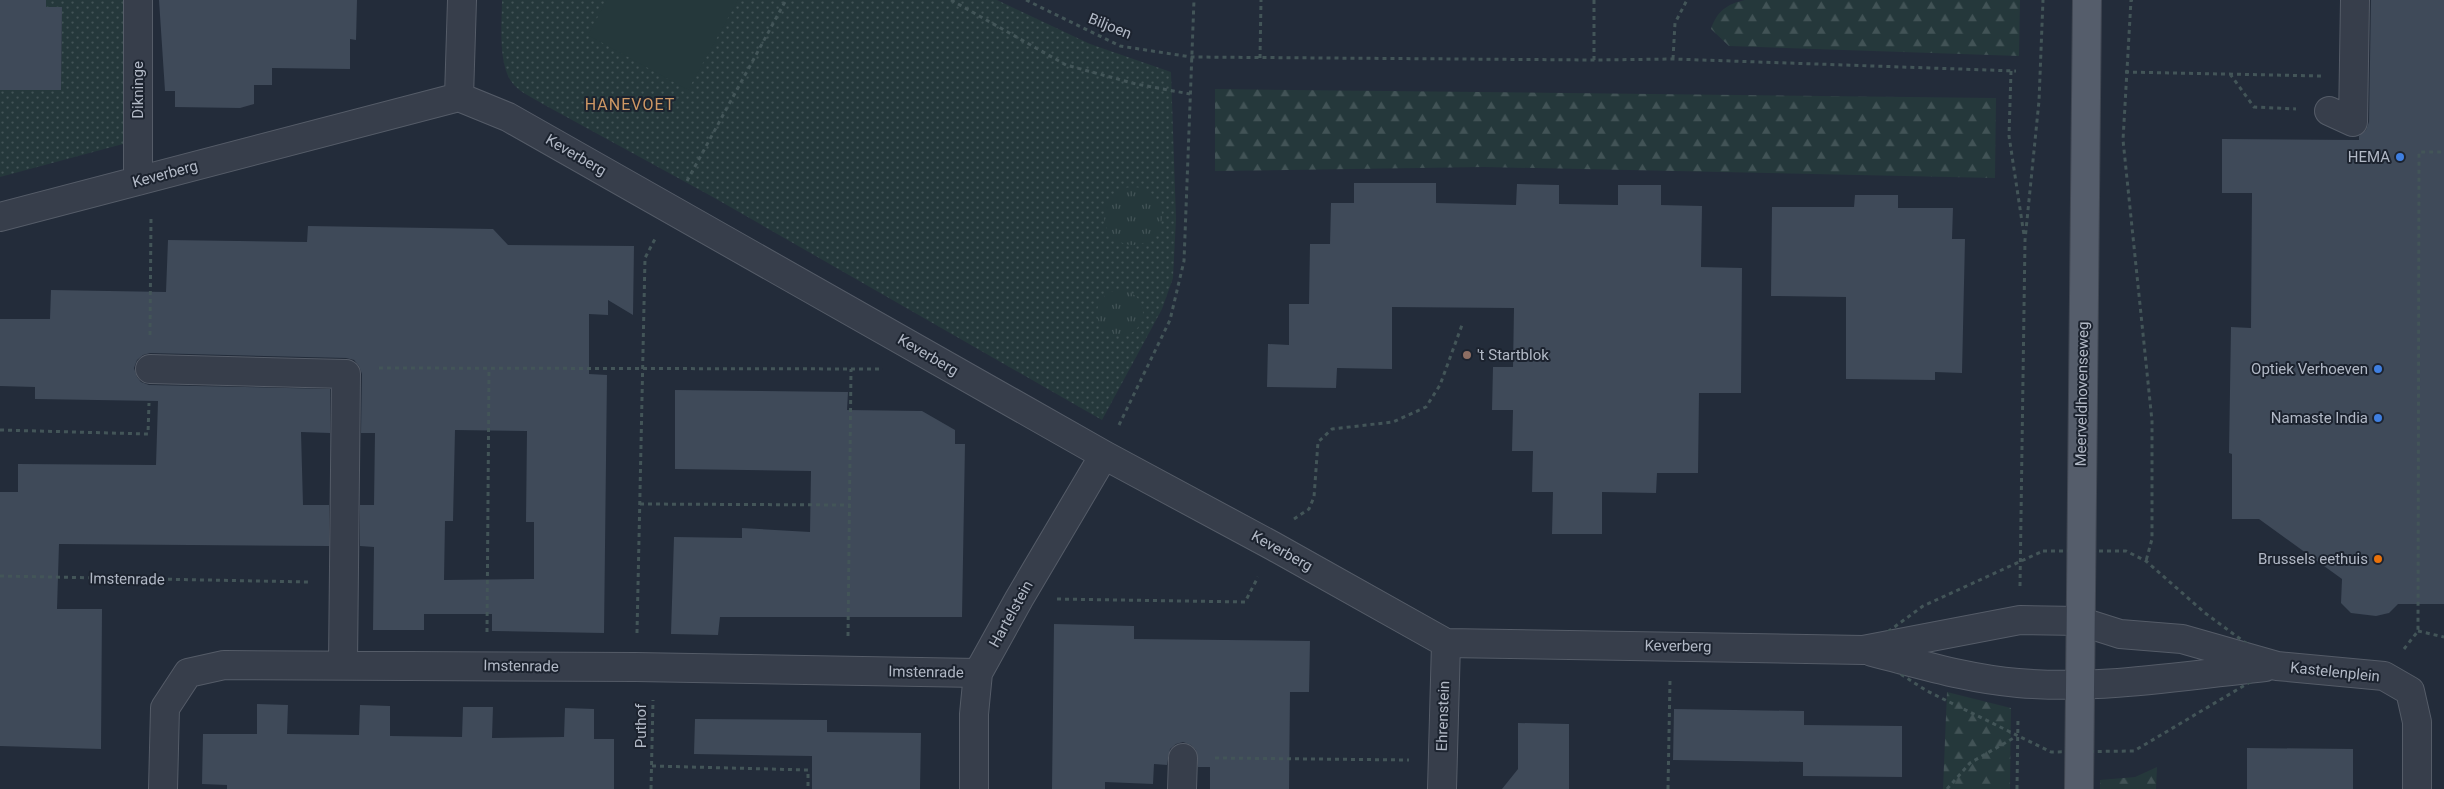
<svg xmlns="http://www.w3.org/2000/svg" width="2444" height="789" font-family="Roboto,sans-serif">
<style>
.grass{fill:url(#grass-dots)}
.forest{fill:url(#forest-firs)}
.park{fill:url(#park-tufts)}
.pitch{fill:#25383b}
.building{fill:#3f4a59;fill-rule:evenodd}
.lines{fill:none;stroke-linecap:round;stroke-linejoin:round}
.minor-casing{stroke:#555c68;stroke-width:30}
.major-casing{stroke:#404753;stroke-width:30}
.path{stroke:#435558;stroke-width:3;stroke-dasharray:4 4;stroke-linecap:butt}
.minor{stroke:#373e4b;stroke-width:28}
.major{stroke:#555d6b;stroke-width:28}
.shop-dot{fill:#3f7fe0;stroke:#1c232f;stroke-width:2}
.education-dot{fill:#8d6e63;stroke:#1c232f;stroke-width:2}
.food-dot{fill:#e8710a;stroke:#1c232f;stroke-width:2}
.labels{text-anchor:middle;stroke-width:4;stroke-linejoin:round;paint-order:stroke}
.street-label{font-size:15px;fill:#b2b9c6;stroke:#1c232f}
.poi-label{font-size:15px;fill:#b2b9c6;stroke:#1c232f;text-anchor:end}
.neighbourhood-label{font-size:16px;letter-spacing:1px;fill:#cf9864;stroke:#1c232f}
</style>
<defs>
<pattern id="grass-dots" width="8" height="8" patternUnits="userSpaceOnUse" patternTransform="scale(1.25)"><rect width="8" height="8" fill="#25383b"/><path d="M2 2h.1M6 6h.1" fill="none" stroke="#425356" stroke-width="1.8" stroke-linecap="round"/></pattern>
<pattern id="forest-firs" width="22" height="20" patternUnits="userSpaceOnUse" patternTransform="scale(1.25)"><rect width="22" height="20" fill="#25383b"/><path d="M5 1l3.5 6h-7zM16 11l3.5 6h-7z" fill="#425356"/></pattern>
<pattern id="park-tufts" width="24" height="20" patternUnits="userSpaceOnUse" patternTransform="scale(1.25)"><rect width="24" height="20" fill="#25383b"/><path d="M3 7l-1-3M5 7V3M7 7l1-3M15 17l-1-3M17 17v-4M19 17l1-3" fill="none" stroke="#425356"/></pattern>
</defs>
<rect width="100%" height="100%" fill="#232c3a"/>
<path class="grass" d="M 46,0 L 124,0 L 123,144 L 0,177 L 0,90 L 61,90 L 62,7 L 46,7 Z
M 502,0 L 997,0 L 1090,44 L 1171,72 L 1176,219 L 1173,278 L 1162,309 L 1102,420 L 711,196 L 541,103 C 533,98 522,93 515,86 C 497,69 502,23 502,0 Z"/>
<path class="forest" d="M 1745,0 L 2020,0 L 2019,56 L 1729,46 L 1711,29 C 1717,11 1727,4 1745,0 Z
M 1215,89 L 1996,98 L 1995,178 L 1484,167 L 1215,171 Z
M 1947,692 L 2011,708 L 2010,789 L 1943,789 Z
M 2157,767 L 2156,789 L 2100,789 L 2100,780 L 2135,777 Z"/>
<path class="park" d="M1104 216a29 29 0 1 1 58 0a29 29 0 1 1-58 0Z
M1097 313a23 23 0 1 1 46 0a23 23 0 1 1-46 0Z"/>
<path class="pitch" d="M 607,0 L 738,0 L 688,90 L 588,35 Z"/>
<path class="building" d="M 0,0 L 46,0 L 46,7 L 62,7 L 61,90 L 0,90 Z
M 159,0 L 357,0 L 356,40 L 350,39 L 350,69 L 272,68 L 272,85 L 254,85 L 254,104 L 240,108 L 175,107 L 175,91 L 165,91 Z
M 2371,0 L 2444,0 L 2444,604 L 2398,604 L 2389,613 L 2376,616 L 2351,613 L 2341,603 L 2342,579 L 2259,519 L 2232,519 L 2232,454 L 2229,453 L 2231,327 L 2251,328 L 2252,193 L 2222,193 L 2222,139 L 2359,140 L 2359,136 L 2366,130 L 2369,122 Z
M 1354,183 L 1436,183 L 1436,203 L 1516,205 L 1517,184 L 1559,185 L 1559,204 L 1618,205 L 1618,185 L 1661,185 L 1661,205 L 1702,206 L 1701,267 L 1742,268 L 1741,393 L 1699,393 L 1698,473 L 1657,473 L 1656,493 L 1602,492 L 1602,534 L 1552,534 L 1553,492 L 1532,492 L 1533,451 L 1512,451 L 1513,410 L 1492,410 L 1493,367 L 1513,367 L 1514,308 L 1392,307 L 1392,369 L 1337,368 L 1336,388 L 1267,387 L 1268,344 L 1289,345 L 1289,304 L 1309,304 L 1310,244 L 1330,244 L 1331,203 L 1354,203 Z
M 1855,195 L 1898,195 L 1898,208 L 1953,208 L 1952,239 L 1965,239 L 1962,373 L 1935,372 L 1935,380 L 1846,379 L 1846,297 L 1771,296 L 1772,207 L 1854,207 Z
M 308,226 L 493,229 L 508,245 L 634,246 L 633,315 L 608,300 L 608,315 L 589,314 L 589,374 L 607,375 L 604,633 L 492,631 L 492,614 L 424,614 L 424,630 L 373,630 L 374,547 L 360,546 L 360,505 L 374,505 L 375,433 L 361,433 L 362,374 L 359,366 L 354,360 L 346,358 L 150,353 L 143,355 L 137,360 L 134,368 L 137,377 L 141,382 L 149,385 L 330,389 L 330,433 L 301,432 L 303,505 L 329,505 L 329,546 L 59,544 L 57,609 L 102,609 L 101,749 L 0,746 L 0,492 L 18,492 L 18,464 L 156,465 L 158,401 L 35,399 L 35,387 L 0,386 L 0,319 L 50,319 L 51,290 L 166,292 L 168,240 L 307,242 ZM 455,430 L 527,431 L 526,522 L 534,522 L 534,579 L 444,580 L 445,521 L 453,521 Z
M 675,390 L 848,392 L 847,410 L 922,411 L 955,430 L 955,444 L 965,444 L 962,617 L 720,617 L 718,635 L 671,634 L 674,537 L 742,538 L 742,528 L 810,532 L 811,471 L 675,469 Z
M 1054,624 L 1134,626 L 1134,639 L 1310,641 L 1309,692 L 1290,692 L 1289,789 L 1210,789 L 1210,767 L 1198,767 L 1196,750 L 1191,745 L 1183,742 L 1176,744 L 1170,749 L 1167,765 L 1154,764 L 1153,784 L 1105,782 L 1105,789 L 1052,789 Z
M 257,704 L 288,705 L 287,734 L 359,735 L 360,705 L 390,706 L 390,736 L 462,737 L 463,707 L 493,707 L 492,738 L 564,737 L 565,708 L 594,709 L 594,739 L 614,739 L 614,789 L 227,789 L 227,785 L 202,784 L 203,734 L 257,734 Z
M 1674,709 L 1804,711 L 1804,725 L 1902,726 L 1902,777 L 1803,776 L 1803,762 L 1673,760 Z
M 695,719 L 827,720 L 827,732 L 921,733 L 920,789 L 812,789 L 812,756 L 694,754 Z
M 1518,723 L 1569,724 L 1569,789 L 1502,789 L 1518,769 Z
M 2247,748 L 2353,749 L 2353,789 L 2247,789 Z"/>
<g class="lines">
<defs>
<path id="minor" d="M 138,0 L 138,181
M 459,97 L 462,0
M 2329,111 L 2353,122 L 2355,0
M 0,217 L 459,97 L 508,117 L 1104,455 L 1273,546 L 1446,643 L 1863,650 L 2020,620 L 2079,621 L 2120,634 L 2182,639 L 2277,666 L 2384,676 L 2410,691 L 2417,722 L 2417,789
M 150,369 L 346,374 L 343,664
M 1872,652 C 1920,664 1968,679 2018,683 C 2100,690 2183,676 2265,667
M 163,789 L 165,708 L 188,673 L 224,665 L 636,667 L 978,673
M 974,789 L 974,714 L 978,673 L 1019,599 L 1104,455
M 1182,789 L 1183,758
M 1442,789 L 1446,643"/>
<path id="major" d="M 2079,789 L 2087,0"/>
</defs>
<use href="#minor" class="minor-casing"/>
<use href="#major" class="major-casing"/>
<path class="path" d="M 951,0 L 1066,65 L 1136,84 L 1190,94
M 1026,0 L 1120,46 L 1191,57 L 1594,60 L 1673,59 L 2016,71
M 1594,0 L 1594,60
M 2133,0 L 2131,0 L 2123,140 L 2152,421 L 2152,539 L 2146,561
M 1260,58 L 1261,0
M 1673,59 L 1675,23 L 1687,0
M 2011,71 L 2009,136 L 2024,235
M 2125,72 L 2321,76
M 2230,74 L 2254,107 L 2296,109
M 687,181 L 786,0
M 150,335 L 151,217
M 379,368 L 883,369
M 1119,425 L 1170,320 L 1184,261 L 1194,0
M 0,430 L 148,434 L 149,403
M 640,504 L 850,505
M 1294,519 L 1309,509 L 1314,497 L 1318,442 L 1332,429 L 1393,422 L 1426,407 L 1440,385 L 1462,325
M 2043,551 L 2126,551 L 2146,561 L 2205,613 L 2277,666 L 2134,751 L 2051,752 L 1927,691 L 1863,650 L 1923,606 Z
M 0,576 L 309,582
M 2020,586 L 2025,240 L 2039,101 L 2043,0
M 1057,599 L 1245,602 L 1258,577
M 2418,631 L 2444,637
M 487,632 L 489,368
M 637,633 L 645,258 L 655,239
M 848,636 L 851,369
M 2404,649 L 2418,631 L 2419,152 L 2444,152
M 1215,758 L 1409,760
M 652,766 L 808,770 L 808,789
M 651,789 L 653,700
M 1668,789 L 1670,680
M 1947,789 L 1970,763 L 2017,736
M 2017,789 L 2018,717"/>
<use href="#minor" class="minor"/>
<use href="#major" class="major"/>
</g>
<g class="shop-dot">
<circle cx="2400" cy="157" r="5"/>
<circle cx="2378" cy="369" r="5"/>
<circle cx="2378" cy="418" r="5"/>
</g>
<circle class="education-dot" cx="1467" cy="355" r="5"/>
<circle class="food-dot" cx="2378" cy="559" r="5"/>
<g class="labels">
<g class="street-label">
<text transform="translate(1110 26) rotate(22)" y="5">Biljoen</text>
<text transform="translate(138 90) rotate(-90)" y="5">Dikninge</text>
<text transform="translate(576 155) rotate(30)" y="5">Keverberg</text>
<text transform="translate(165 174) rotate(-15)" y="5">Keverberg</text>
<text transform="translate(928 355) rotate(30)" y="5">Keverberg</text>
<text transform="translate(2082 394) rotate(-89)" y="5">Meerveldhovenseweg</text>
<text transform="translate(1282 551) rotate(29)" y="5">Keverberg</text>
<text transform="translate(127 579) rotate(1)" y="5">Imstenrade</text>
<text transform="translate(1011 614) rotate(-61)" y="5">Hartelstein</text>
<text transform="translate(1678 646) rotate(1)" y="5">Keverberg</text>
<text transform="translate(521 666) rotate(1)" y="5">Imstenrade</text>
<text transform="translate(926 672) rotate(1)" y="5">Imstenrade</text>
<text transform="translate(2335 672) rotate(6)" y="5">Kastelenplein</text>
<text transform="translate(1443 716) rotate(-88)" y="5">Ehrenstein</text>
<text transform="translate(641 726) rotate(-90)" y="5">Puthof</text>
</g>
<g class="poi-label">
<text x="2390" y="162">HEMA</text>
<text x="1477" y="360" text-anchor="start">'t Startblok</text>
<text x="2368" y="374">Optiek Verhoeven</text>
<text x="2368" y="423">Namaste India</text>
<text x="2368" y="564">Brussels eethuis</text>
</g>
<g class="neighbourhood-label">
<text x="630" y="110">HANEVOET</text>
</g>
</g>
</svg>
